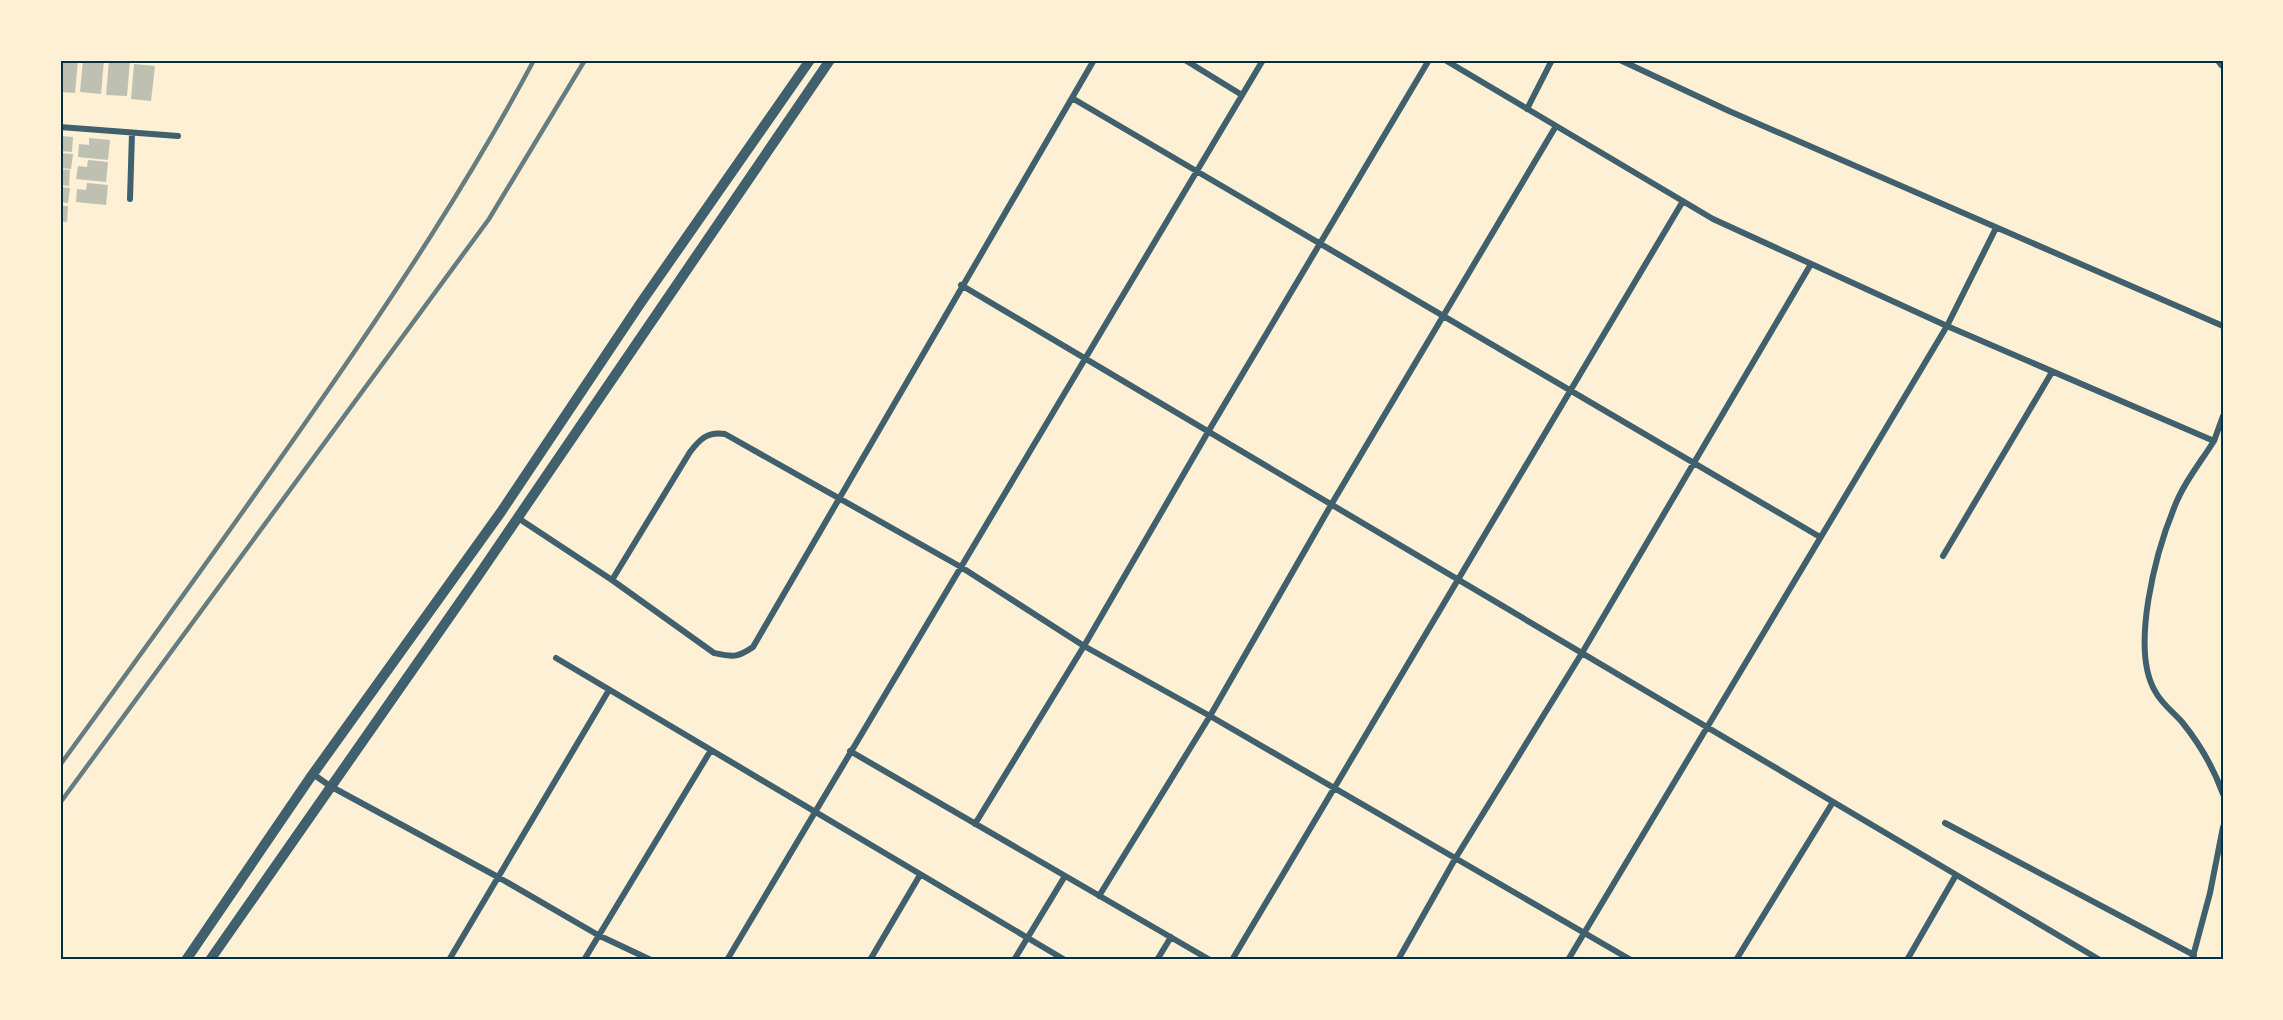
<svg xmlns="http://www.w3.org/2000/svg" width="2283" height="1020" font-family="Quicksand,sans-serif">
<style>
.building{fill:#bec0b2}
.lines{fill:none;stroke-linecap:round;stroke-linejoin:round}
.minor{stroke:#3f606c;stroke-width:6}
.tertiary{stroke:#3f606c;stroke-width:10}
.rail{stroke:#657d81;stroke-width:4.5}
.neatline{fill:none;stroke:#003049;stroke-width:2}
</style>
<rect width="100%" height="100%" fill="#fdf0d5"/>
<path class="building" d="M 60,60 L 78,60 L 75,93 L 60,92 Z
M 83,60 L 104,60 L 101,94 L 80,92 Z
M 109,60 L 130,61 L 127,96 L 106,95 Z
M 134,64 L 155,66 L 151,101 L 131,99 Z
M 60,136 L 73,137 L 72,152 L 60,151 Z
M 89,138 L 110,140 L 108,160 L 78,157 L 79,144 L 89,145 Z
M 60,153 L 73,154 L 71,169 L 60,168 Z
M 88,160 L 108,162 L 106,182 L 76,179 L 78,166 L 87,167 Z
M 60,169 L 70,170 L 69,186 L 60,185 Z
M 87,183 L 108,185 L 106,205 L 76,202 L 77,189 L 86,190 Z
M 60,187 L 70,188 L 68,203 L 60,202 Z
M 60,206 L 68,206 L 67,222 L 60,221 Z"/>
<g class="lines">
<path class="minor" d="M 1185,60 L 1242,95
M 1445,60 L 1713,219 L 1947,326 L 2214,441 L 2223,416
M 1620,60 L 1729,111 L 2223,326
M 1072,98 L 1820,537
M 1527,109 L 1552,60
M 60,127 L 178,136
M 130,199 L 132,133
M 961,285 L 2100,960
M 2214,441 C 2200,463 2183,484 2174,508 C 2156,552 2130,648 2155,691 C 2161,703 2173,712 2182,722 C 2199,743 2214,769 2223,794
M 518,518 L 612,580 L 714,653 C 733,657 737,658 753,647 L 1094,60
M 1943,556 L 2052,372
M 612,580 L 690,452 C 700,439 708,431 725,434 L 961,567 L 1084,646 L 1210,716 L 1631,960
M 556,658 L 1065,960
M 850,751 L 1210,960
M 313,774 L 330,786 L 498,877 L 598,935 L 651,960
M 1945,823 L 2194,955
M 975,824 L 1084,646 L 1208,432 L 1429,60
M 1099,896 L 1210,716 L 1331,505 L 1556,126
M 449,960 L 609,690
M 584,960 L 711,750
M 727,960 L 1263,60
M 870,960 L 920,875
M 1014,960 L 1065,876
M 1157,960 L 1171,937
M 1232,960 L 1683,201
M 1398,960 L 1455,859 L 1582,653 L 1811,264
M 1568,960 L 1947,326 L 1996,228
M 1736,960 L 1833,802
M 1907,960 L 1956,875
M 2192,960 L 2210,893 L 2223,827"/>
<path class="tertiary" d="M 2220,60 L 2223,64
M 186,960 L 310,778 L 501,512 L 640,304 L 810,60
M 210,960 L 476,579 L 830,60"/>
<path class="rail" d="M 60,765 C 147,646 233,527 317,406 C 395,294 470,180 534,60
M 60,803 L 489,219 L 585,60"/>
</g>
<rect width="2283" height="1020" fill="none" stroke="#fdf0d5" stroke-width="123"/>
<rect x="62" y="62" width="2160" height="896" class="neatline"/>
</svg>
